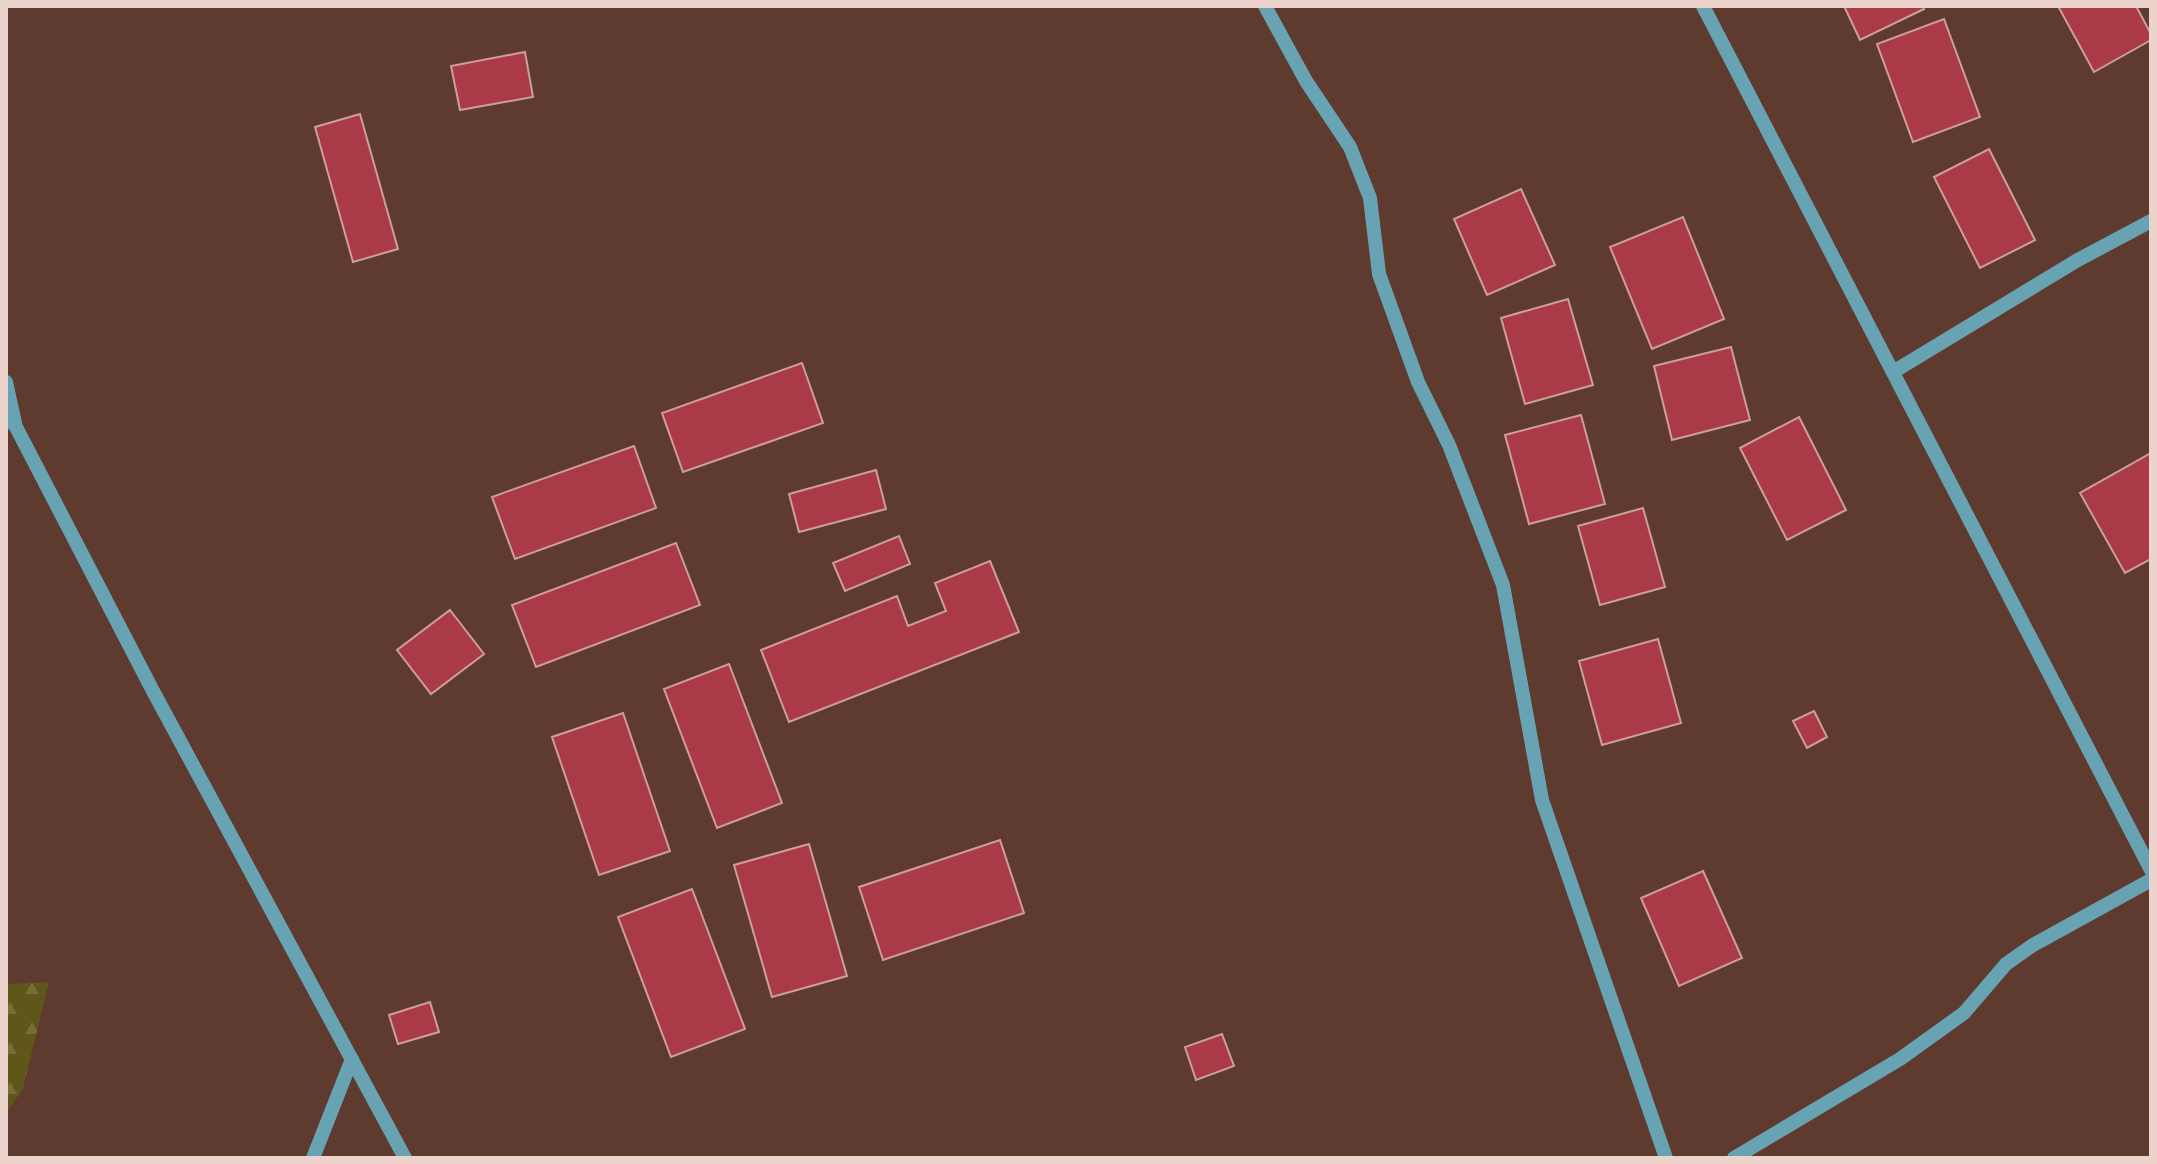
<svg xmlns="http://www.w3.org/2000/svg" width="2157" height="1164" font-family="'IBM Plex Sans',sans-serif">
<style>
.forest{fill:url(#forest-firs)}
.building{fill:#aa3a46;stroke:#cd9e9f;stroke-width:2}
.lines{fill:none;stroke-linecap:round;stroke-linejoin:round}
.minor{stroke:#68a3b3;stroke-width:14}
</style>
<defs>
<pattern id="forest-firs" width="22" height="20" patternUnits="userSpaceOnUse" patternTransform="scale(2)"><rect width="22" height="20" fill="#615619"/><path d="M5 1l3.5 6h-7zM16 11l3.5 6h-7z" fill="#786d39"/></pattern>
</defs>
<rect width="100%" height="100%" fill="#5f3a2f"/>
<path class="forest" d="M 49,982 L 23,1088 L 6,1114 L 6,984 Z"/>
<path class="building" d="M 1844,6 L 1922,6 L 1924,9 L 1860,40 Z
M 2058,6 L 2136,6 L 2151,34 L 2151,40 L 2094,72 Z
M 1944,19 L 1980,117 L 1913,142 L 1877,44 Z
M 525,52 L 533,97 L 460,110 L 451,66 Z
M 360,114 L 398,249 L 353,262 L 315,127 Z
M 1989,149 L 2035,240 L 1980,268 L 1934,177 Z
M 1521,189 L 1555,265 L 1487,295 L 1454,219 Z
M 1683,217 L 1724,319 L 1652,349 L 1610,247 Z
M 1568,299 L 1593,385 L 1525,404 L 1501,318 Z
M 1731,347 L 1750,420 L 1672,440 L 1654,366 Z
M 802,363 L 823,423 L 683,472 L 662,413 Z
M 1581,415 L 1605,504 L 1529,524 L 1505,435 Z
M 1799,417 L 1846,510 L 1787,540 L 1740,448 Z
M 634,446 L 656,508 L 515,559 L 492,497 Z
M 2151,453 L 2151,559 L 2125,573 L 2080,493 Z
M 876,470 L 886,509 L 799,532 L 789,494 Z
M 1643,508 L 1665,587 L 1600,605 L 1578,526 Z
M 899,536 L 910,564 L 845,591 L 833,563 Z
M 676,543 L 700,605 L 536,667 L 512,605 Z
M 990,561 L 1019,632 L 789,722 L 761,650 L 897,596 L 908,626 L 946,611 L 935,583 Z
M 450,610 L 484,654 L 431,694 L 397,650 Z
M 1658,639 L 1681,723 L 1602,745 L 1579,661 Z
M 729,664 L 782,803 L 717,828 L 664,689 Z
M 1814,711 L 1827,737 L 1807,748 L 1793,721 Z
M 623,713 L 670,851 L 599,875 L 552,737 Z
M 1000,840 L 1024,913 L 883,960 L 859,887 Z
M 809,844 L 847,976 L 772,997 L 734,865 Z
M 1703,871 L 1742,958 L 1679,986 L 1641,898 Z
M 692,889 L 745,1029 L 671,1057 L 618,917 Z
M 430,1002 L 439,1032 L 398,1044 L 389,1015 Z
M 1222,1034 L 1234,1066 L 1196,1080 L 1185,1047 Z"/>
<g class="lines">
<path class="minor" d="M 1265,6 L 1306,81 L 1350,147 L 1370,198 L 1379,274 L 1418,382 L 1449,445 L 1503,585 L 1542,800 L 1666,1158
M 1703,6 L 2151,870
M 1893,372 L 2076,261 L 2151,221
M 6,382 L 15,423
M 6,415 L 16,427 L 153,691 L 405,1158
M 313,1158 L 352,1059
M 1734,1158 L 1900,1059 L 1964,1013 L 2006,964 L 2033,945 L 2151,880"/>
</g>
<rect width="2157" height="1164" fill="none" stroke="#ecd4cd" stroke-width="16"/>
</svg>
